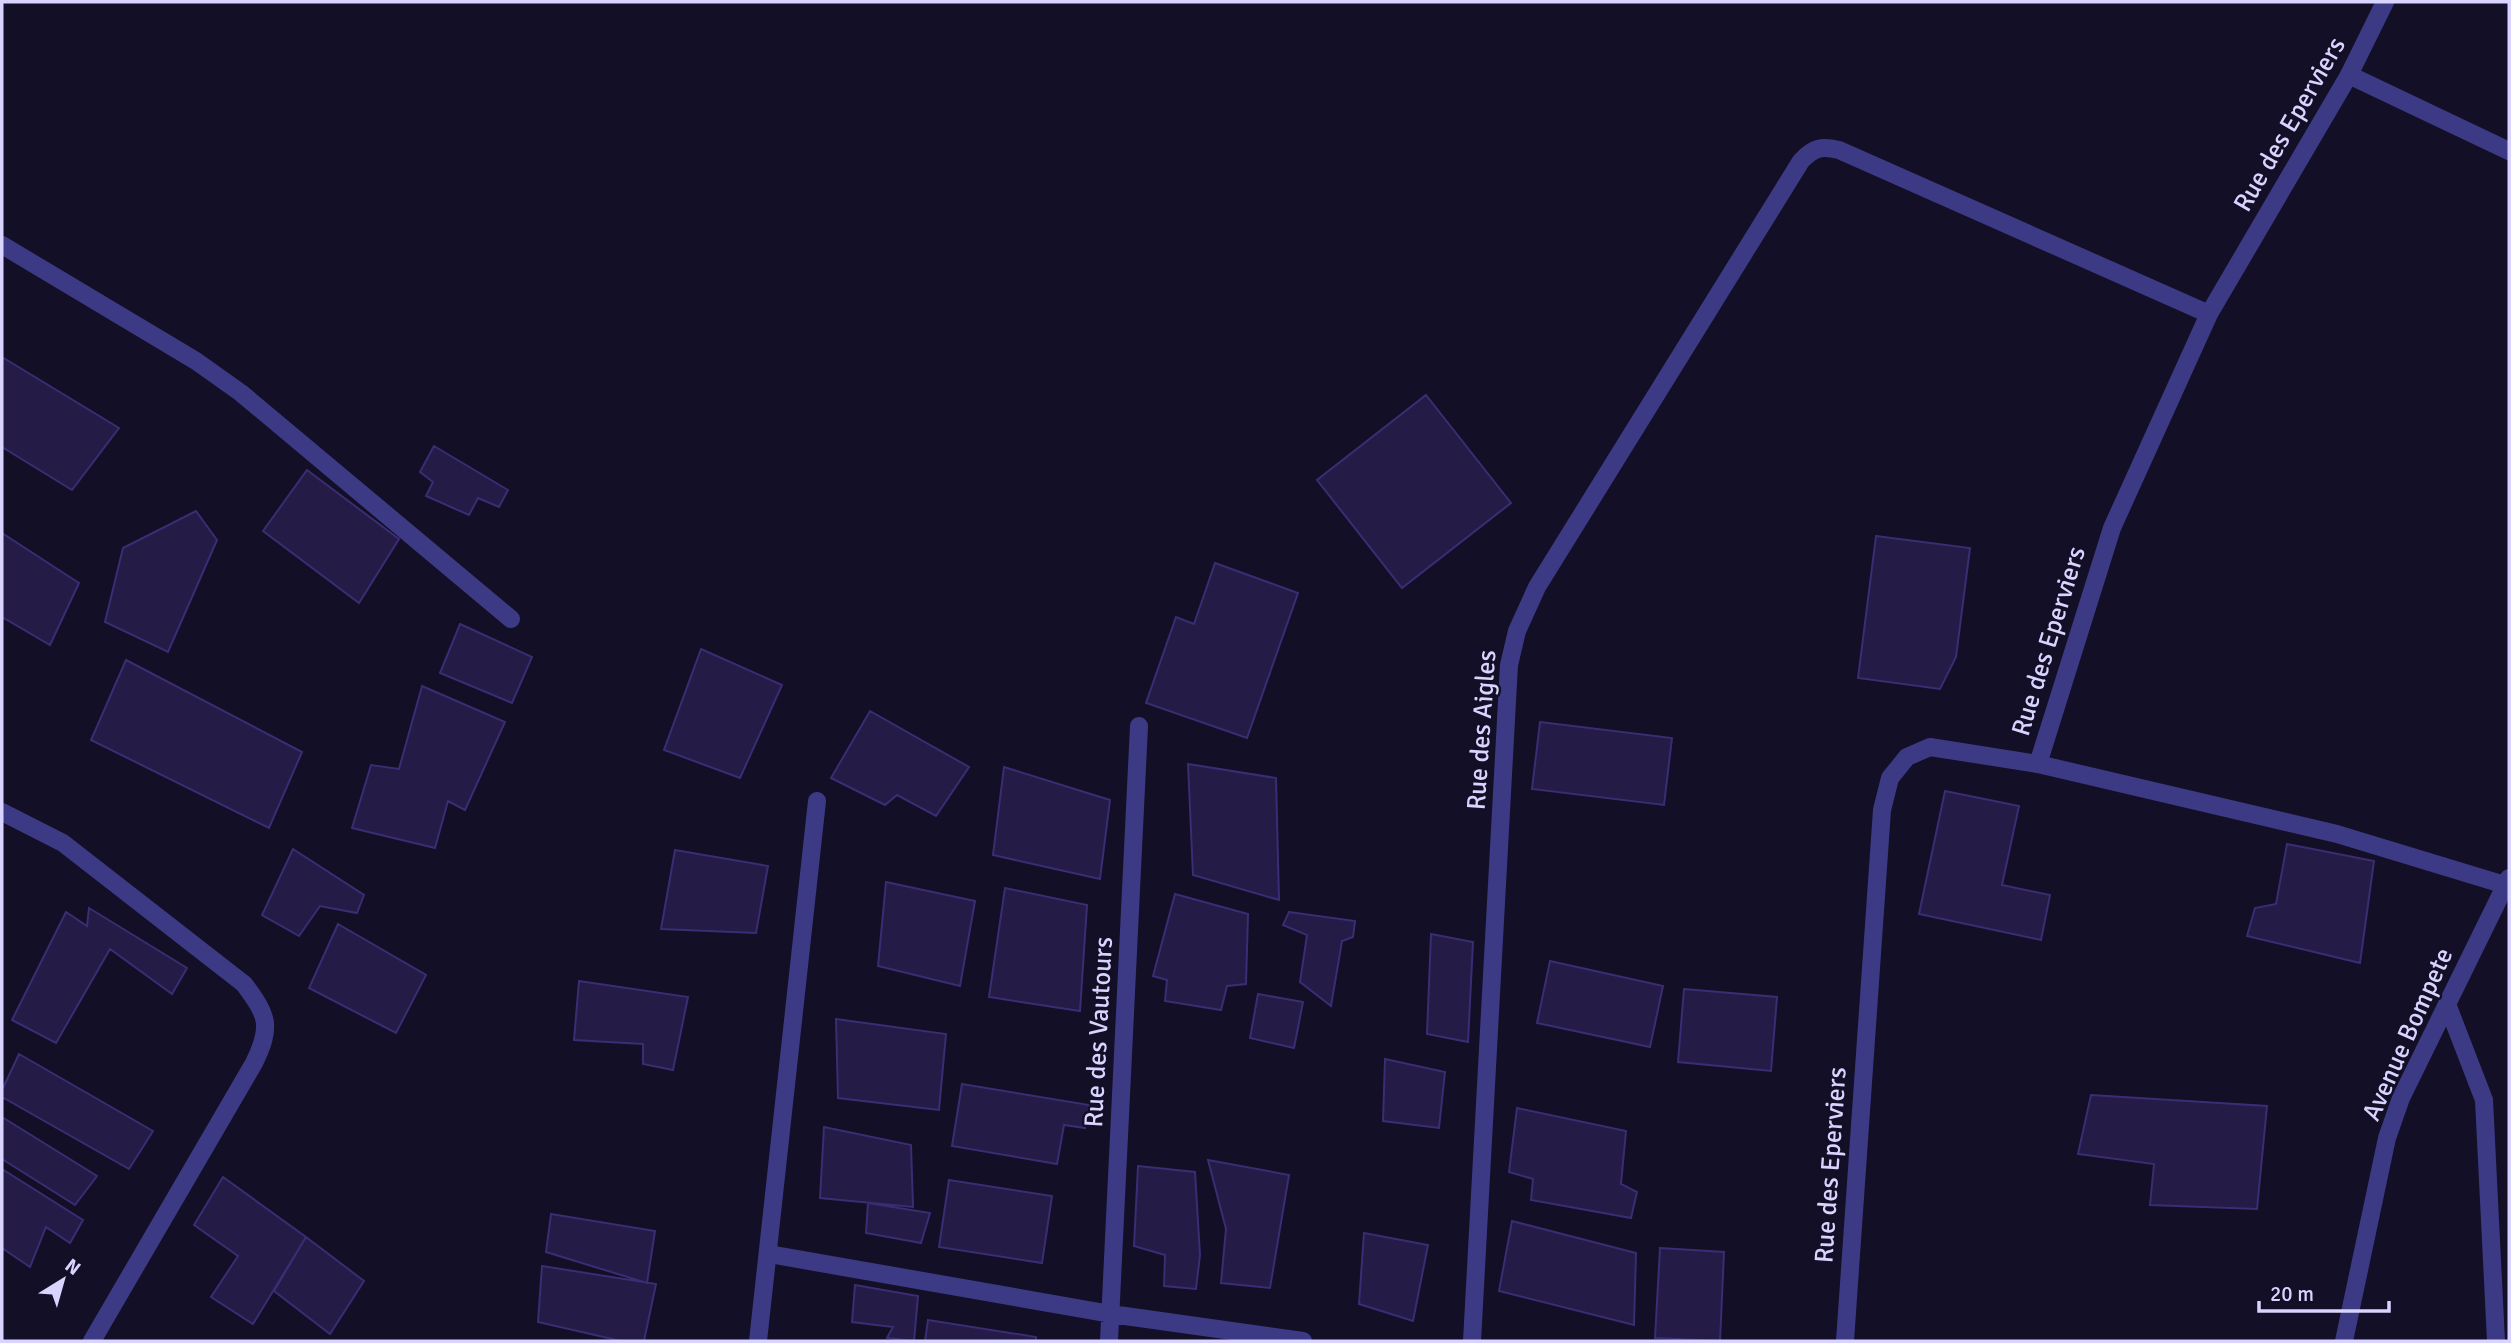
<svg xmlns="http://www.w3.org/2000/svg" width="2511" height="1343" font-family="Signika,sans-serif">
<style>
.building{fill:#241b47;stroke:#3b2d73;stroke-width:2}
.lines{fill:none;stroke-linecap:round;stroke-linejoin:round}
.lane{stroke:#3d3a85;stroke-width:18}
.street{stroke:#3d3a85;stroke-width:18}
.labels{text-anchor:middle;stroke-width:5;stroke-linejoin:round;paint-order:stroke}
.street-label{font-size:26px;fill:#d9d4ff;stroke:#130f26}
</style>
<rect width="100%" height="100%" fill="#130f26"/>
<path class="building" d="M 2,357 L 119,428 L 72,490 L 2,447 Z
M 1426,395 L 1511,503 L 1402,588 L 1317,480 Z
M 434,446 L 508,490 L 499,507 L 478,498 L 469,515 L 426,496 L 433,482 L 420,472 Z
M 307,470 L 399,539 L 359,603 L 263,531 Z
M 196,511 L 217,540 L 168,652 L 105,622 L 123,548 Z
M 2,533 L 79,583 L 50,645 L 2,617 Z
M 1876,536 L 1970,548 L 1956,657 L 1940,689 L 1858,678 Z
M 1215,563 L 1298,593 L 1247,738 L 1146,703 L 1176,617 L 1194,624 Z
M 460,624 L 532,657 L 512,703 L 440,673 Z
M 701,649 L 782,685 L 740,778 L 664,750 Z
M 126,660 L 302,752 L 269,828 L 91,740 Z
M 422,686 L 505,722 L 465,810 L 448,801 L 435,848 L 352,828 L 371,765 L 399,769 Z
M 870,711 L 969,767 L 936,816 L 897,795 L 885,805 L 831,778 Z
M 1540,722 L 1672,738 L 1664,805 L 1532,789 Z
M 1188,764 L 1276,778 L 1279,900 L 1193,875 Z
M 1004,767 L 1110,800 L 1100,879 L 993,855 Z
M 1945,791 L 2019,806 L 2002,885 L 2050,895 L 2041,940 L 1919,914 Z
M 2287,844 L 2374,861 L 2360,963 L 2247,936 L 2255,908 L 2276,904 Z
M 293,849 L 364,895 L 357,913 L 320,906 L 299,936 L 262,915 Z
M 675,850 L 768,866 L 756,933 L 661,929 Z
M 886,882 L 975,901 L 960,986 L 878,966 Z
M 1005,888 L 1087,905 L 1080,1011 L 989,997 Z
M 1175,894 L 1248,914 L 1246,984 L 1227,986 L 1221,1010 L 1165,1001 L 1167,980 L 1153,976 Z
M 89,908 L 187,968 L 172,994 L 110,949 L 56,1043 L 12,1020 L 66,912 L 87,926 Z
M 1289,912 L 1355,921 L 1353,937 L 1342,941 L 1331,1006 L 1300,982 L 1307,935 L 1283,925 Z
M 338,924 L 426,975 L 396,1033 L 309,988 Z
M 1431,934 L 1473,942 L 1468,1042 L 1427,1034 Z
M 1550,961 L 1663,986 L 1650,1047 L 1537,1023 Z
M 579,981 L 688,997 L 673,1070 L 643,1064 L 643,1044 L 574,1040 Z
M 1684,989 L 1777,997 L 1771,1071 L 1678,1062 Z
M 1258,994 L 1303,1002 L 1294,1048 L 1250,1038 Z
M 836,1019 L 946,1034 L 939,1110 L 838,1098 Z
M 19,1054 L 153,1131 L 129,1169 L 2,1097 L 2,1090 Z
M 1385,1059 L 1445,1072 L 1439,1128 L 1383,1121 Z
M 962,1084 L 1089,1105 L 1085,1128 L 1064,1125 L 1057,1164 L 952,1146 Z
M 2091,1095 L 2267,1106 L 2257,1209 L 2150,1205 L 2154,1164 L 2078,1154 Z
M 1517,1108 L 1626,1131 L 1621,1184 L 1637,1192 L 1631,1218 L 1531,1200 L 1533,1179 L 1509,1172 Z
M 2,1117 L 97,1176 L 75,1205 L 2,1159 Z
M 824,1127 L 911,1145 L 913,1207 L 820,1198 Z
M 1208,1160 L 1289,1175 L 1270,1288 L 1221,1283 L 1226,1229 Z
M 1138,1166 L 1195,1172 L 1200,1255 L 1196,1289 L 1164,1286 L 1165,1255 L 1134,1246 Z
M 2,1169 L 83,1220 L 70,1243 L 46,1227 L 30,1267 L 2,1248 Z
M 223,1177 L 306,1237 L 253,1324 L 211,1297 L 238,1256 L 194,1225 Z
M 949,1180 L 1052,1196 L 1042,1263 L 939,1247 Z
M 868,1203 L 930,1213 L 921,1243 L 866,1233 Z
M 551,1214 L 655,1231 L 647,1283 L 546,1252 Z
M 1512,1221 L 1636,1253 L 1634,1325 L 1499,1291 Z
M 1364,1233 L 1428,1245 L 1413,1321 L 1359,1304 Z
M 306,1237 L 364,1281 L 330,1334 L 274,1291 Z
M 1660,1248 L 1724,1252 L 1720,1341 L 1655,1338 Z
M 542,1266 L 656,1284 L 644,1341 L 621,1341 L 538,1322 Z
M 855,1285 L 918,1296 L 914,1341 L 887,1338 L 893,1327 L 852,1322 Z
M 928,1320 L 1036,1337 L 1036,1341 L 925,1341 Z"/>
<g class="lines">
<path class="lane" d="M 2349,75 L 2509,151"/>
<path class="street" d="M 2,245 L 196,361 L 241,393 L 511,619
M 2038,764 L 2337,834 L 2505,885
M 2,812 L 63,843 L 244,984 C 268,1016 272,1026 254,1063 L 92,1341
M 2447,1004 L 2484,1100 L 2496,1341
M 769,1254 L 1111,1314 L 1303,1341
M 758,1341 L 817,801
M 1109,1341 L 1139,726
M 1472,1341 L 1509,665 L 1517,631 L 1537,587 L 1801,161 C 1814,147 1822,146 1839,150 L 2209,314
M 1845,1341 L 1882,810 L 1890,778 L 1907,757 L 1930,747 L 2038,764 L 2112,528 L 2209,314 L 2349,75 L 2385,2
M 2344,1341 L 2387,1138 L 2401,1098 L 2509,878"/>
</g>
<g class="labels">
<g class="street-label">
<text transform="translate(2289 124) rotate(-60)" y="9">Rue des Eperviers</text>
<text transform="translate(2048 641) rotate(-73)" y="9">Rue des Eperviers</text>
<text transform="translate(1481 730) rotate(-86)" y="9">Rue des Aigles</text>
<text transform="translate(1098 1032) rotate(-87)" y="9">Rue des Vautours</text>
<text transform="translate(2407 1034) rotate(-66)" y="9">Avenue Bompete</text>
<text transform="translate(1830 1165) rotate(-86)" y="9">Rue des Eperviers</text>
</g>
</g>
<rect width="2511" height="1343" fill="none" stroke="#d9d4ff" stroke-width="7"/>
<g transform="translate(63 1280) rotate(37)" stroke="#130f26" stroke-width="5" paint-order="stroke">
<path d="M0-5L12 26L0 18L-12 26Z" fill="#d9d4ff"/>
<text y="-10" font-size="19" font-weight="bold" text-anchor="middle" fill="#d9d4ff">N</text>
</g>
<path d="M2259 1301v10h130v-10" fill="none" stroke="#d9d4ff" stroke-width="3.5"/>
<text x="2270" y="1301" font-size="21" fill="#d9d4ff" stroke="#130f26" stroke-width="5" paint-order="stroke">20 m</text>
</svg>
